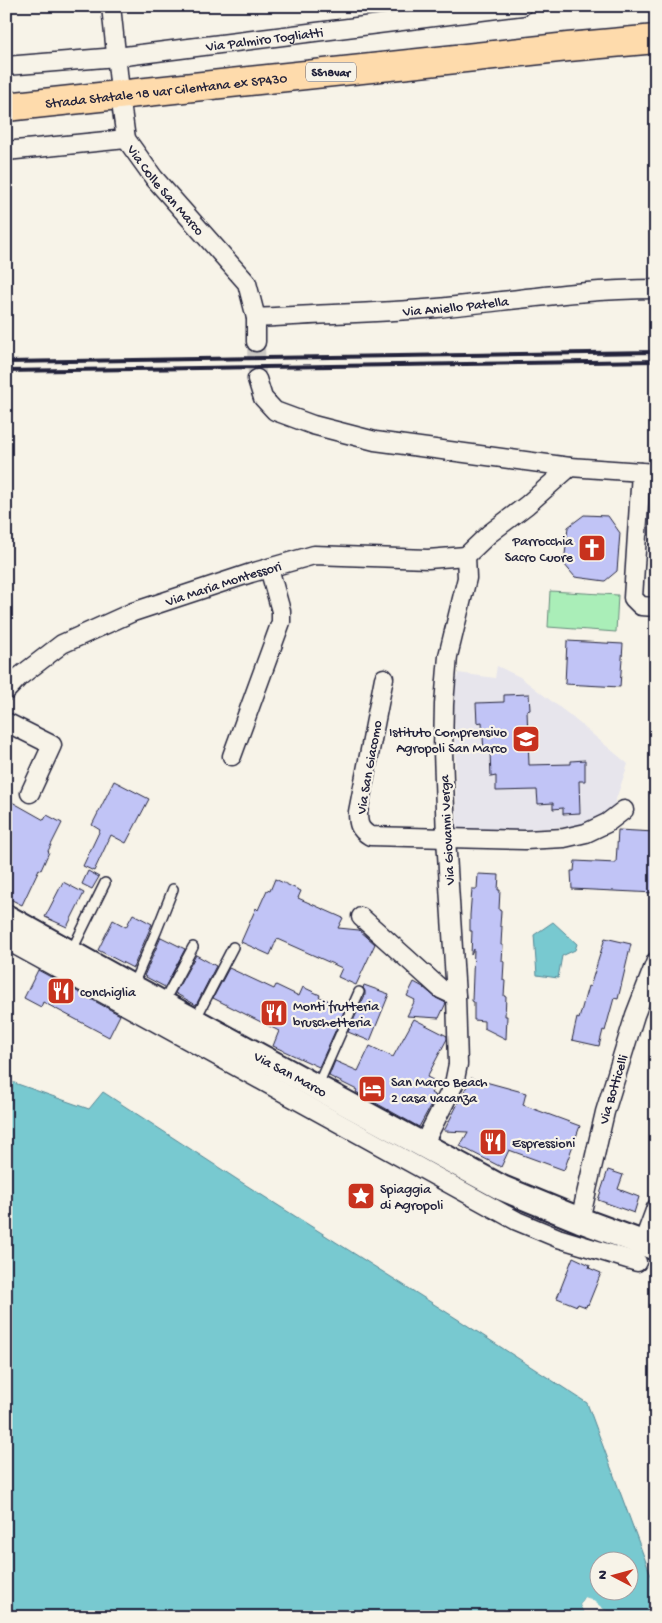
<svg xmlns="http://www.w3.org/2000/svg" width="662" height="1623" font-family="'Gochi Hand',sans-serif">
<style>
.built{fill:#e7e5ec}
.green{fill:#aaeeb8;stroke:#66887a}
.water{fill:#78c9d0;stroke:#568694;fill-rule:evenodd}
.pier{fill:#f7f3e8}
.building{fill:#c1c4f6;stroke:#22223b}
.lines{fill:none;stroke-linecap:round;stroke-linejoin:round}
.street-tunnel{stroke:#ccc9c5;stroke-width:18;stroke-dasharray:18 9;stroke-linecap:butt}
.lane-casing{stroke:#22223b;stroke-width:12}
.street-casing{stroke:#22223b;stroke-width:21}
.secondary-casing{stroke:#22223b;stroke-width:28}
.highway-casing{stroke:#22223b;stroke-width:31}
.lane{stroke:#f7f3e8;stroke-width:9}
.street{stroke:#f7f3e8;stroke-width:18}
.secondary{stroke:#f7f3e8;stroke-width:24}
.highway{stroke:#fedbac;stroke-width:28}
.rail{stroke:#22223b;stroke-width:4}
.labels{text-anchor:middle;stroke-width:4.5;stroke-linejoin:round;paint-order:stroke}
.shield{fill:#f7f3e8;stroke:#62616f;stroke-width:1}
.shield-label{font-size:12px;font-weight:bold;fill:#22223b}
.street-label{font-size:14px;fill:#22223b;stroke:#f7f3e8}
.poi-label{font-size:14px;fill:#22223b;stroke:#f7f3e8;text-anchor:start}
</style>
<rect width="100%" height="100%" fill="#f7f3e8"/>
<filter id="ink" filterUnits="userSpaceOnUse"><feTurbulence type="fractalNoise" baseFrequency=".02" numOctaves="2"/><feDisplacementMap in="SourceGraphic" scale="10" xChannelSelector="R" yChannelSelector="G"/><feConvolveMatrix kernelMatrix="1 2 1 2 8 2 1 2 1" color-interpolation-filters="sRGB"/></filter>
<g filter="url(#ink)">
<path class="built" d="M 497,666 L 520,677 L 567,713 L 628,764 L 613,808 L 608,815 L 582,826 L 513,830 L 457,830 L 454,697 L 458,673 L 495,678 Z"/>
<path class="green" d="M 550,591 L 618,595 L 616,632 L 548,627 Z"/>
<path class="water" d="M 553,922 L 577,944 L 575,950 L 562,956 L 558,978 L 537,975 L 534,935 Z
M 6,1080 L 89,1109 L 103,1092 L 238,1180 L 462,1322 L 587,1403 L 656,1589 L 648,1616 C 635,1615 618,1617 605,1610 C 598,1607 593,1600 585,1597 L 580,1605 L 586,1617 L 6,1617 ZM 600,1560 L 630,1560 L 630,1590 L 600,1590 Z"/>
<path class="pier" d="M 585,1597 L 591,1599 L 605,1610 L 616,1614 L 651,1617 L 616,1617 L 603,1612 L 586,1600 L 583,1605 L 589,1617 L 586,1617 L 580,1605 Z"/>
<path class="building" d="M 584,515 L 608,516 L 620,533 L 617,571 L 605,581 L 575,577 L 564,564 L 568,527 Z
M 567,641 L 623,644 L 620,687 L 565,684 Z
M 529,694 L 530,710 L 527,711 L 529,765 L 571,764 L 571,761 L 585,760 L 585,781 L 579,781 L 580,813 L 563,814 L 563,808 L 553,809 L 553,803 L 538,804 L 537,790 L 496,791 L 496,776 L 491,777 L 490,752 L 484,752 L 482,722 L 477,723 L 476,703 L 504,702 L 504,695 Z
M 114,781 L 149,799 L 126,843 L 111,835 L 94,871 L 83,866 L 100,830 L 92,825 Z
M 12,802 L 44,820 L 47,815 L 62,823 L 48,851 L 49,852 L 41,870 L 39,869 L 22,905 L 6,897 L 6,815 Z
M 618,830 L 655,832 L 653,865 L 656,865 L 656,893 L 572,889 L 571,871 L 574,871 L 575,861 L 616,863 Z
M 88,871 L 99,877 L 92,889 L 82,884 Z
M 478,874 L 499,875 L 498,890 L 500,890 L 499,910 L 501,911 L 500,926 L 502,926 L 501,945 L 503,945 L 502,961 L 504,962 L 503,980 L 505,981 L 504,996 L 506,997 L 505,1016 L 507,1016 L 506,1039 L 484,1028 L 484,1021 L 474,1020 L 474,1002 L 472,1001 L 474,949 L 471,955 L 472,931 L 470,931 L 470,915 L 472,889 L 477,889 Z
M 275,879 L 301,891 L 298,898 L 343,918 L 338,928 L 359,930 L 375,944 L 356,985 L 338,977 L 342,968 L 277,939 L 270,955 L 241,942 L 256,908 L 258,910 L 267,890 L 270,891 Z
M 63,882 L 84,893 L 67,927 L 45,917 Z
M 133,914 L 152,924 L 133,968 L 98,950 L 113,920 L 126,927 Z
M 161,937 L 185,949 L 165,987 L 144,976 Z
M 605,938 L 631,944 L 618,999 L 614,998 L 605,1031 L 603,1030 L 599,1046 L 572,1040 L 577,1018 L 579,1019 L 588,986 L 590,987 Z
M 196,955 L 216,966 L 196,1005 L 175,993 Z
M 229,968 L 274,989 L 276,985 L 299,996 L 303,987 L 320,995 L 319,997 L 346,1007 L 319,1067 L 273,1046 L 279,1031 L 213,998 Z
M 38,970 L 120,1015 L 109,1037 L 43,1002 L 41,1007 L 24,998 Z
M 414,982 L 423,987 L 436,998 L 446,1003 L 439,1018 L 407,1016 L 415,1000 L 407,996 Z
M 364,985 L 389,994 L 370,1041 L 348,1032 L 365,995 L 365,991 L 363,988 Z
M 414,1019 L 447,1036 L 447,1039 L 427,1077 L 437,1082 L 431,1093 L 436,1096 L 419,1127 L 356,1092 L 357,1090 L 329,1076 L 335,1061 L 358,1071 L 370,1046 L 393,1057 Z
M 471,1078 L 526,1093 L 523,1105 L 580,1126 L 564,1170 L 509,1150 L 501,1167 L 460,1146 L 468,1132 L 444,1131 Z
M 608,1170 L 623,1175 L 618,1189 L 639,1197 L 634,1213 L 598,1200 Z
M 573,1257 L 590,1265 L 589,1268 L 601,1273 L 588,1305 L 587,1304 L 586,1307 L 578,1304 L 577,1306 L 557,1298 Z"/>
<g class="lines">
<path class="street-tunnel" d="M 256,342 L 257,379"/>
<defs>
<path id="lane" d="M 71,952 L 105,883
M 132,987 L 156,932 L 173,889
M 163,1003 L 193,947
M 195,1020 L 233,947
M 317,1087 L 359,992"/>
<g id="street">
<path d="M 111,6 L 119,82"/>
<path id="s1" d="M 6,66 L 117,57 L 522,6"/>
<path id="s2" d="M 122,110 L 126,139 L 154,178 L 247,283 L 256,318 L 256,342"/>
<path d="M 6,151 L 126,139"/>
<path id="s3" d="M 256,318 C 316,314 377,313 437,308 C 510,301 582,289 656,289"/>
<path d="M 257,379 L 263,398 L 275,411 L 313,425 L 375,441 L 570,467 L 656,473"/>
<path d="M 641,472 L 633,598 L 641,606 L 656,607"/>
<path d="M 384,678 L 358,812 C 358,824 359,829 370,836 L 525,840 L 564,838 L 586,833 L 607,823 L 624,810"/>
<path id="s4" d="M 6,691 L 19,677 L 62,644 L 133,612 L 251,573 L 314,555 L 428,559 L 466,556"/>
<path d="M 6,722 L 52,745 L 30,793"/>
<path d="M 232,756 L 281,622 L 281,611 L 269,568"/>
<path d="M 361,917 L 441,989 L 456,996"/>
<path d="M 6,940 L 517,1221 L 558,1238 L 637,1262"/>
<path d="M 423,1145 L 454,1084 L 458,1064 L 456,996 L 446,838 L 443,751 L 444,704 L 448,656 L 467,578 L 466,556 L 489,534 L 527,505 L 570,467"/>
<path id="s5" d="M 580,1220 L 605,1112 L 635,1015 L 656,961"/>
<path d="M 643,1243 L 656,1208"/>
</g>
<g id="secondary">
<path id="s6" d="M 6,917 L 132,987 L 502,1188 L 580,1220 L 656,1248"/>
</g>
<g id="highway">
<path id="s7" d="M 6,107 L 568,47 L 656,39"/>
</g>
</defs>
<use href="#lane" class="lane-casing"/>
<use href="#street" class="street-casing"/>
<use href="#secondary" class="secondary-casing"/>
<use href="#highway" class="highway-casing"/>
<use href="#lane" class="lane"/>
<use href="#street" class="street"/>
<use href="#secondary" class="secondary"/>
<use href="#highway" class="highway"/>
<path class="rail" d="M 6,362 L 656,352
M 6,371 L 656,361"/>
</g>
</g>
<defs>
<symbol id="church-square" viewBox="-11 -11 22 22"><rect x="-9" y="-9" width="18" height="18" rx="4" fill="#c8321e" stroke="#f7f3e8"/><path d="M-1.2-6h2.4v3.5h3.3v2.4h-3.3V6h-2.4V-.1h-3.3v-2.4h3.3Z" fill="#fff"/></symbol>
<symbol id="school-square" viewBox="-11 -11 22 22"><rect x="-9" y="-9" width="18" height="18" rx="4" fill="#c8321e" stroke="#f7f3e8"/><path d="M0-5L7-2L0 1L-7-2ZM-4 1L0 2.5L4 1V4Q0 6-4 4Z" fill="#fff"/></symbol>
<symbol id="restaurant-square" viewBox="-11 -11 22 22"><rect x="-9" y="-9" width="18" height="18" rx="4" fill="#c8321e" stroke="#f7f3e8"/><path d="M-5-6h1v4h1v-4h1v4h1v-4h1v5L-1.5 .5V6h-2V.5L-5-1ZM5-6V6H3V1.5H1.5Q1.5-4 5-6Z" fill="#fff"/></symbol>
<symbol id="hotel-square" viewBox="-11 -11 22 22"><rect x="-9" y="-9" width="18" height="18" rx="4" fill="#c8321e" stroke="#f7f3e8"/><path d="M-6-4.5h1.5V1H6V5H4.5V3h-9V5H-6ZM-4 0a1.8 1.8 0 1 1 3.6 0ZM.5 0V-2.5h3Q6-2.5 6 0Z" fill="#fff"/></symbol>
<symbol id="sight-square" viewBox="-11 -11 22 22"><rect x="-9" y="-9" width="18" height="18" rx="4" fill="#c8321e" stroke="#f7f3e8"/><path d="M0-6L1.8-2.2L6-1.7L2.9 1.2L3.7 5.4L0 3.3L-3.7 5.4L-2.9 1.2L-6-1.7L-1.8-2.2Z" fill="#fff"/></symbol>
</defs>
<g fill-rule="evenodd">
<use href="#church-square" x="576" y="532" width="32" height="32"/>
<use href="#school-square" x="510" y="723" width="32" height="32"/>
<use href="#restaurant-square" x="45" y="975" width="32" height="32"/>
<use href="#restaurant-square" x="258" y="997" width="32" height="32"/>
<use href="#hotel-square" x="356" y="1073" width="32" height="32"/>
<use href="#restaurant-square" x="477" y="1126" width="32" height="32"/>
<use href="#sight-square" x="345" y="1180" width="32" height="32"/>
</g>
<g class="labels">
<rect class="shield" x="306" y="62.5" width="50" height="19" rx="4"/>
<g class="shield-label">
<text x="331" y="76">SS18var</text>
</g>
<g class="street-label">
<text dy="5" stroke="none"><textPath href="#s1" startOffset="260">Via Palmiro Togliatti</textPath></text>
<text dy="5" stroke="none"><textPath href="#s7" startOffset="161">Strada Statale 18 var Cilentana ex SP430</textPath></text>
<text dy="5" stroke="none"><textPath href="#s2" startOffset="94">Via Colle San Marco</textPath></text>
<text dy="5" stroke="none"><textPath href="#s3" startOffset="200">Via Aniello Patella</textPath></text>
<text dy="5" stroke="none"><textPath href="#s4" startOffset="246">Via Maria Montessori</textPath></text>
<text transform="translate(368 767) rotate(-80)" y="5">Via San Giacomo</text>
<text transform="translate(446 830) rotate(-93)" y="5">Via Giovanni Verga</text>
<text dy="5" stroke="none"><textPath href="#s6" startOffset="325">Via San Marco</textPath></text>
<text dy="5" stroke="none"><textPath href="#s5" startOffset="135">Via Botticelli</textPath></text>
</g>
<g class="poi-label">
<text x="573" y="545" text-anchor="end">Parrocchia<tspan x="573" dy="16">Sacro Cuore</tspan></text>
<text x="507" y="736" text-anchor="end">Istituto Comprensivo<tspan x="507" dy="16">Agropoli San Marco</tspan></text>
<text x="80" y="996">conchiglia</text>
<text x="293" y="1010">Monti frutteria<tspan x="293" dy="16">bruschetteria</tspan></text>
<text x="391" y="1086">San Marco Beach<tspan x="391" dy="16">2 casa vacanza</tspan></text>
<text x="512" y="1147">Espressioni</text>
<text x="380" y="1193">Spiaggia<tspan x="380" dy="16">di Agropoli</tspan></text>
</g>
</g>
<rect width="662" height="1623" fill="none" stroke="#f7f3e8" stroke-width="25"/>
<rect x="12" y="12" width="637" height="1598" fill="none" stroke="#22223b" stroke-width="2" filter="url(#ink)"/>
<g transform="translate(614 1576) rotate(276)"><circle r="24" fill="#f7f3e8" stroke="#a29fa3"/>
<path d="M0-4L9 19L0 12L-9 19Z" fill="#c8321e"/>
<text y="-8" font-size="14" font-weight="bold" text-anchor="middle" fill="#22223b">N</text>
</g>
</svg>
